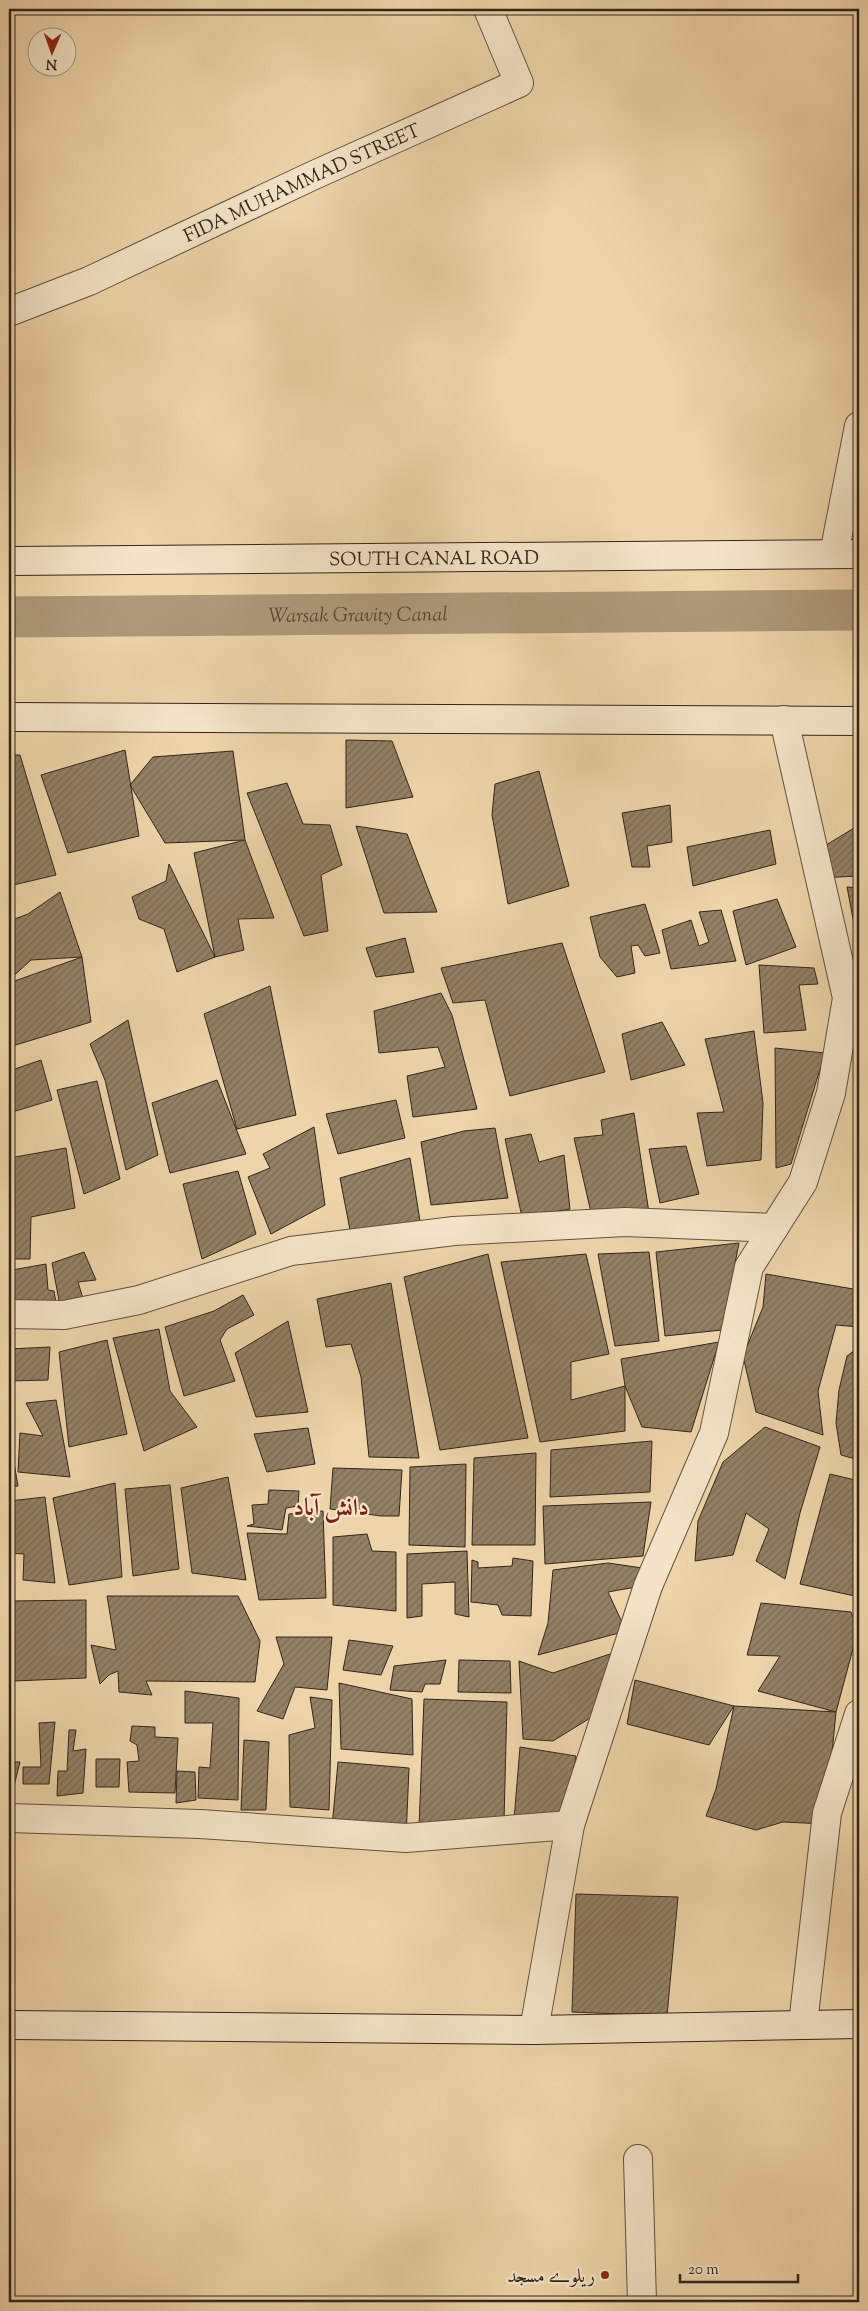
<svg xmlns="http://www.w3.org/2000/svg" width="868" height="2311" font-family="'Sorts Mill Goudy',Amiri,serif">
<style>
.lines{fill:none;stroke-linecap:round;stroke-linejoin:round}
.canal{stroke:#ad9979;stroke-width:41}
.building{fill:url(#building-hatch);stroke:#31251c}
.street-casing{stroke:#60513f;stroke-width:30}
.secondary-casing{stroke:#31251c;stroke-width:30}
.street{stroke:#f3e4c7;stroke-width:28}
.secondary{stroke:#f3e4c7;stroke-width:28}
.poi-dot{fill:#8f2418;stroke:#f3e4c7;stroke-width:2}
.labels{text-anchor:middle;stroke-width:4.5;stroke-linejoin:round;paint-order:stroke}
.street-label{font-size:19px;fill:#31251c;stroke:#f3e4c7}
.poi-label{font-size:19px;fill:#31251c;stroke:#f3e4c7;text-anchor:end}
.water-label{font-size:20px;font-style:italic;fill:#564838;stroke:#f3e4c7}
.district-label{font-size:24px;font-weight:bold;fill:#7a1f14;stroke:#f3e4c7}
</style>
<defs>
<pattern id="building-hatch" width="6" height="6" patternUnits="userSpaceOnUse" patternTransform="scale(1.25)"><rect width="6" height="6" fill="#938165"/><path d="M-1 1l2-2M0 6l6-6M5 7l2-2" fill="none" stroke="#796952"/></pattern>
</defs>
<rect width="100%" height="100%" fill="#edd5a9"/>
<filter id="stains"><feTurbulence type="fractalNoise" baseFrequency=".004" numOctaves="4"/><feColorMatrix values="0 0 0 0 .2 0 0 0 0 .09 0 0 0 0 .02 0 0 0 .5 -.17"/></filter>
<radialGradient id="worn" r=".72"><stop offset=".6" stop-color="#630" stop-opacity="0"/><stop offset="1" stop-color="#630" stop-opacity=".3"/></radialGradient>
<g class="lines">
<path class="canal" id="s1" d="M 9,617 L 859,610"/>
</g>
<path class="building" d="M 346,740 L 392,741 L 413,797 L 346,808 Z
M 125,750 L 139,836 L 68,853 L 41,775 Z
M 233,751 L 245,840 L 165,843 L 130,785 L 153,757 Z
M 9,755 L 20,755 L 56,875 L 9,886 Z
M 539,771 L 569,886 L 508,904 L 492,815 L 495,784 Z
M 287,783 L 303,824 L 330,825 L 342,865 L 321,875 L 328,931 L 304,936 L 247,793 Z
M 670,805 L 672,842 L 647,846 L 650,867 L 632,867 L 622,813 Z
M 859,825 L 859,876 L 819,878 L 813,853 Z
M 356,826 L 407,834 L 437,912 L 384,913 Z
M 770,830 L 776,864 L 693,886 L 687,847 Z
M 245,840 L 274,918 L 238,919 L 244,950 L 215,957 L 194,853 Z
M 169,864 L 215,957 L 177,972 L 164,929 L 139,919 L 132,897 L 166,881 Z
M 847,887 L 859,888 L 859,931 L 855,929 Z
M 60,892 L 82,957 L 31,960 L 9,980 L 9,921 L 28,914 Z
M 777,899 L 796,947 L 746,965 L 733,911 Z
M 645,904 L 660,953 L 645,956 L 638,945 L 631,946 L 635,973 L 617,977 L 600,957 L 590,917 Z
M 721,910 L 736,961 L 671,969 L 662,930 L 691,920 L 699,946 L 709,942 L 699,912 Z
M 405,938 L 414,972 L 376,977 L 366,948 Z
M 562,943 L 605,1072 L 510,1096 L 485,1000 L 453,1003 L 441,968 Z
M 82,957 L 91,1022 L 9,1047 L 9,983 Z
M 759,965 L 814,968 L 818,984 L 799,985 L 806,1030 L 764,1033 Z
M 270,986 L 296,1115 L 237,1129 L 204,1014 Z
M 441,993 L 452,1015 L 477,1109 L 413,1117 L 407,1076 L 445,1067 L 438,1047 L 379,1053 L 374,1011 Z
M 128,1020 L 158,1155 L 126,1170 L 105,1080 L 90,1044 Z
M 662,1022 L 685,1065 L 631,1080 L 622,1034 Z
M 754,1031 L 763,1103 L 761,1160 L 707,1166 L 697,1113 L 724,1112 L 705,1039 Z
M 775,1048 L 825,1053 L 791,1164 L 776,1168 Z
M 41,1060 L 52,1100 L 9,1113 L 9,1071 Z
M 217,1080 L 246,1154 L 170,1173 L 152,1103 Z
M 97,1081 L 120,1179 L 84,1194 L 57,1090 Z
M 396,1100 L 405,1138 L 338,1154 L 326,1114 Z
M 634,1113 L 649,1213 L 592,1217 L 574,1138 L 603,1135 L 601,1120 Z
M 314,1127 L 325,1205 L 271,1234 L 248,1177 L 270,1168 L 263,1154 Z
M 495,1128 L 508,1198 L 431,1205 L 421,1142 L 464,1131 Z
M 531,1134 L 539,1162 L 564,1155 L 570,1209 L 522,1217 L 505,1139 Z
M 686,1146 L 699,1194 L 660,1203 L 649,1149 Z
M 66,1148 L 75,1208 L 31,1217 L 30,1259 L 9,1259 L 9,1158 Z
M 410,1158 L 420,1221 L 351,1235 L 340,1178 Z
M 238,1171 L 256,1234 L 202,1259 L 183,1184 Z
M 739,1243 L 722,1330 L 665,1336 L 656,1252 Z
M 84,1252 L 96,1280 L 78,1282 L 85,1305 L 60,1306 L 52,1263 Z
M 649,1252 L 659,1341 L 615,1346 L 598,1254 Z
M 488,1254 L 528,1438 L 440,1450 L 404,1277 Z
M 586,1254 L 609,1354 L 571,1362 L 571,1400 L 625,1386 L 625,1431 L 540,1442 L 501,1262 Z
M 46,1264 L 48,1290 L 54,1291 L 57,1309 L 14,1311 L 12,1270 Z
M 766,1274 L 859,1290 L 859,1327 L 836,1325 L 818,1391 L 823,1435 L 756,1412 L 743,1356 L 763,1307 Z
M 391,1283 L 419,1458 L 369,1457 L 361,1377 L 351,1344 L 326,1347 L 317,1299 Z
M 243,1295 L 254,1315 L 227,1329 L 220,1340 L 235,1381 L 184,1396 L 165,1327 L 214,1311 Z
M 288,1321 L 308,1412 L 256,1417 L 235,1353 Z
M 159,1329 L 170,1391 L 197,1427 L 144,1451 L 113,1338 Z
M 107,1340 L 127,1434 L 69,1447 L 59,1352 Z
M 719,1342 L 691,1432 L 642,1427 L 625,1386 L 621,1359 Z
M 50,1347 L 48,1380 L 9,1381 L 9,1349 Z
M 859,1347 L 859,1460 L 841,1455 L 836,1423 L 839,1390 L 847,1356 Z
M 56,1400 L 70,1477 L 18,1472 L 20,1433 L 43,1436 L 26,1403 Z
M 765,1427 L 820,1447 L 800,1513 L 785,1579 L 756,1561 L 769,1529 L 746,1513 L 733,1555 L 695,1561 L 698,1521 L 723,1462 Z
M 308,1428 L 315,1464 L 267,1472 L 254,1434 Z
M 9,1434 L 18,1486 L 9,1487 Z
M 652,1441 L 650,1492 L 550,1497 L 551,1450 Z
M 536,1453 L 535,1545 L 472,1545 L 474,1458 Z
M 466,1464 L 465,1547 L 409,1545 L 410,1467 Z
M 333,1468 L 402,1470 L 399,1516 L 381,1516 L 330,1509 Z
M 830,1474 L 859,1481 L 859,1597 L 800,1584 Z
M 228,1477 L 246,1580 L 192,1573 L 181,1488 Z
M 115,1483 L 122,1577 L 69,1585 L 53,1498 Z
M 170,1485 L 179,1569 L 133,1576 L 125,1489 Z
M 269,1490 L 299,1491 L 298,1506 L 286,1508 L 282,1530 L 247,1526 L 254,1524 L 252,1505 L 268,1504 Z
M 45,1497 L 55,1583 L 23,1580 L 24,1554 L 9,1553 L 9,1501 Z
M 651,1502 L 643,1556 L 545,1564 L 543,1506 Z
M 323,1511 L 326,1598 L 259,1600 L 247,1533 L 287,1534 L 289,1514 Z
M 367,1534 L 372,1551 L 396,1552 L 396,1611 L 333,1605 L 333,1537 Z
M 467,1551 L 469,1617 L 455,1614 L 455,1582 L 422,1584 L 422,1616 L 407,1618 L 407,1554 Z
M 513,1558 L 533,1561 L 531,1616 L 502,1615 L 498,1605 L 471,1602 L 472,1560 L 478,1562 L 478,1568 L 512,1566 Z
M 608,1563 L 642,1568 L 636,1587 L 608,1592 L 626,1631 L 538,1655 L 548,1623 L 553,1570 Z
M 107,1596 L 238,1596 L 260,1641 L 255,1682 L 146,1681 L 152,1695 L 119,1692 L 118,1671 L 109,1675 L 100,1684 L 91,1645 L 116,1650 Z
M 86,1600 L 86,1678 L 14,1681 L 10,1601 Z
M 761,1603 L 851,1612 L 858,1630 L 836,1712 L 758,1691 L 780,1656 L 747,1655 Z
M 276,1637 L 332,1637 L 327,1690 L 295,1687 L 283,1719 L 257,1711 L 284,1664 Z
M 349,1640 L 393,1646 L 381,1675 L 343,1670 Z
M 613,1653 L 595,1715 L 553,1741 L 523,1739 L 519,1661 L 553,1673 Z
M 446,1660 L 440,1684 L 425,1684 L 422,1692 L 390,1690 L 394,1666 Z
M 459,1660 L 510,1661 L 511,1693 L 458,1692 Z
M 635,1680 L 734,1706 L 709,1745 L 627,1724 Z
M 339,1683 L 412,1699 L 413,1755 L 341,1749 Z
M 185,1691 L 239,1698 L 238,1800 L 198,1798 L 199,1767 L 210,1768 L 213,1723 L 185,1723 Z
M 310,1697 L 332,1700 L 329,1810 L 290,1807 L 289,1735 L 315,1728 Z
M 424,1699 L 507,1702 L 504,1822 L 419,1828 Z
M 734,1706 L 836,1712 L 825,1824 L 783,1822 L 756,1830 L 706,1816 L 716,1789 Z
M 55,1722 L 49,1784 L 23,1784 L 23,1767 L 41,1767 L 39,1723 Z
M 132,1726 L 155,1727 L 155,1737 L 178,1738 L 175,1793 L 129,1792 L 127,1762 L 139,1761 L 137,1745 L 130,1741 Z
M 69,1730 L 76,1730 L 73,1751 L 86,1749 L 83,1793 L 57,1796 L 58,1771 L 67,1771 Z
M 244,1740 L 269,1742 L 266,1810 L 241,1810 Z
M 520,1747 L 576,1756 L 565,1819 L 514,1820 Z
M 96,1759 L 120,1759 L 119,1787 L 96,1787 Z
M 9,1762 L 20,1762 L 14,1786 L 9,1786 Z
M 338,1762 L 409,1768 L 406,1838 L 332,1827 Z
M 177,1771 L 195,1772 L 196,1800 L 176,1803 Z
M 576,1894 L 678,1897 L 667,2016 L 572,2012 Z"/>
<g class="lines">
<defs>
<g id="street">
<path id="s2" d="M 9,312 L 89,281 L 312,176 L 519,83 L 488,9"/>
<path d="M 834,554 L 859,426"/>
<path d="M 9,1314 L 64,1315 L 139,1300 L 291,1251 L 454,1231 L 625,1222 L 774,1228"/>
<path d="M 9,1818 L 200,1824 L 406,1838 L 570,1825"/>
<path d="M 803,2024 L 827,1813 L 859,1714"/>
<path d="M 534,2030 L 570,1825 L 648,1586 L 714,1433 L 749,1267 L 803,1182 L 831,1093 L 847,998 L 784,720"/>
<path d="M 638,2159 L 642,2302"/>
</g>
<g id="secondary">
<path id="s3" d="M 9,561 L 859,554"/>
<path d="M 9,717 L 859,721"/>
<path d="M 9,2025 L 534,2030 L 859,2024"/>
</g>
</defs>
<use href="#street" class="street-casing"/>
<use href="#secondary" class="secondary-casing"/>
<use href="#street" class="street"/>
<use href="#secondary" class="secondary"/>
</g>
<circle class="poi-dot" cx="605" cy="2275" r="5"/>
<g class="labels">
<g class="street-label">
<text dy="7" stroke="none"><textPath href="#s2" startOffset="320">FIDA MUHAMMAD STREET</textPath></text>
<text dy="7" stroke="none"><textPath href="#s3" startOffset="425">SOUTH CANAL ROAD</textPath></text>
</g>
<g class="poi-label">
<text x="595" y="2282">ریلوے مسجد</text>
</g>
<g class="water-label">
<text dy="7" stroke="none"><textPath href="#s1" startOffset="349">Warsak Gravity Canal</textPath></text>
</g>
<g class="district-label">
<text x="331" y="1515">دانش آباد</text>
</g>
</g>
<rect width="868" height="2311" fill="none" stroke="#edd5a9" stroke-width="30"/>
<rect x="10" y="10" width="848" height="2291" fill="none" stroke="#31251c" stroke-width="2.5"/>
<rect x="15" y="15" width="838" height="2281" fill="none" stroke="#31251c"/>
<g transform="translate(52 52) rotate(182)"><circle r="24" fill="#f3e4c7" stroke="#a59883"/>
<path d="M0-4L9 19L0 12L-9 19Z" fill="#8f2418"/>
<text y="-8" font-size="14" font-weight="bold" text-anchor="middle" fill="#31251c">N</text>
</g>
<path d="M680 2274v8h118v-8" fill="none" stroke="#31251c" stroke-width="2.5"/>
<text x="688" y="2274" font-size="15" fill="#31251c" stroke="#f3e4c7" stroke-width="4" paint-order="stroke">20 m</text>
<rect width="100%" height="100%" filter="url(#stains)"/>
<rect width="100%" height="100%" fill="url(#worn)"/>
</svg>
